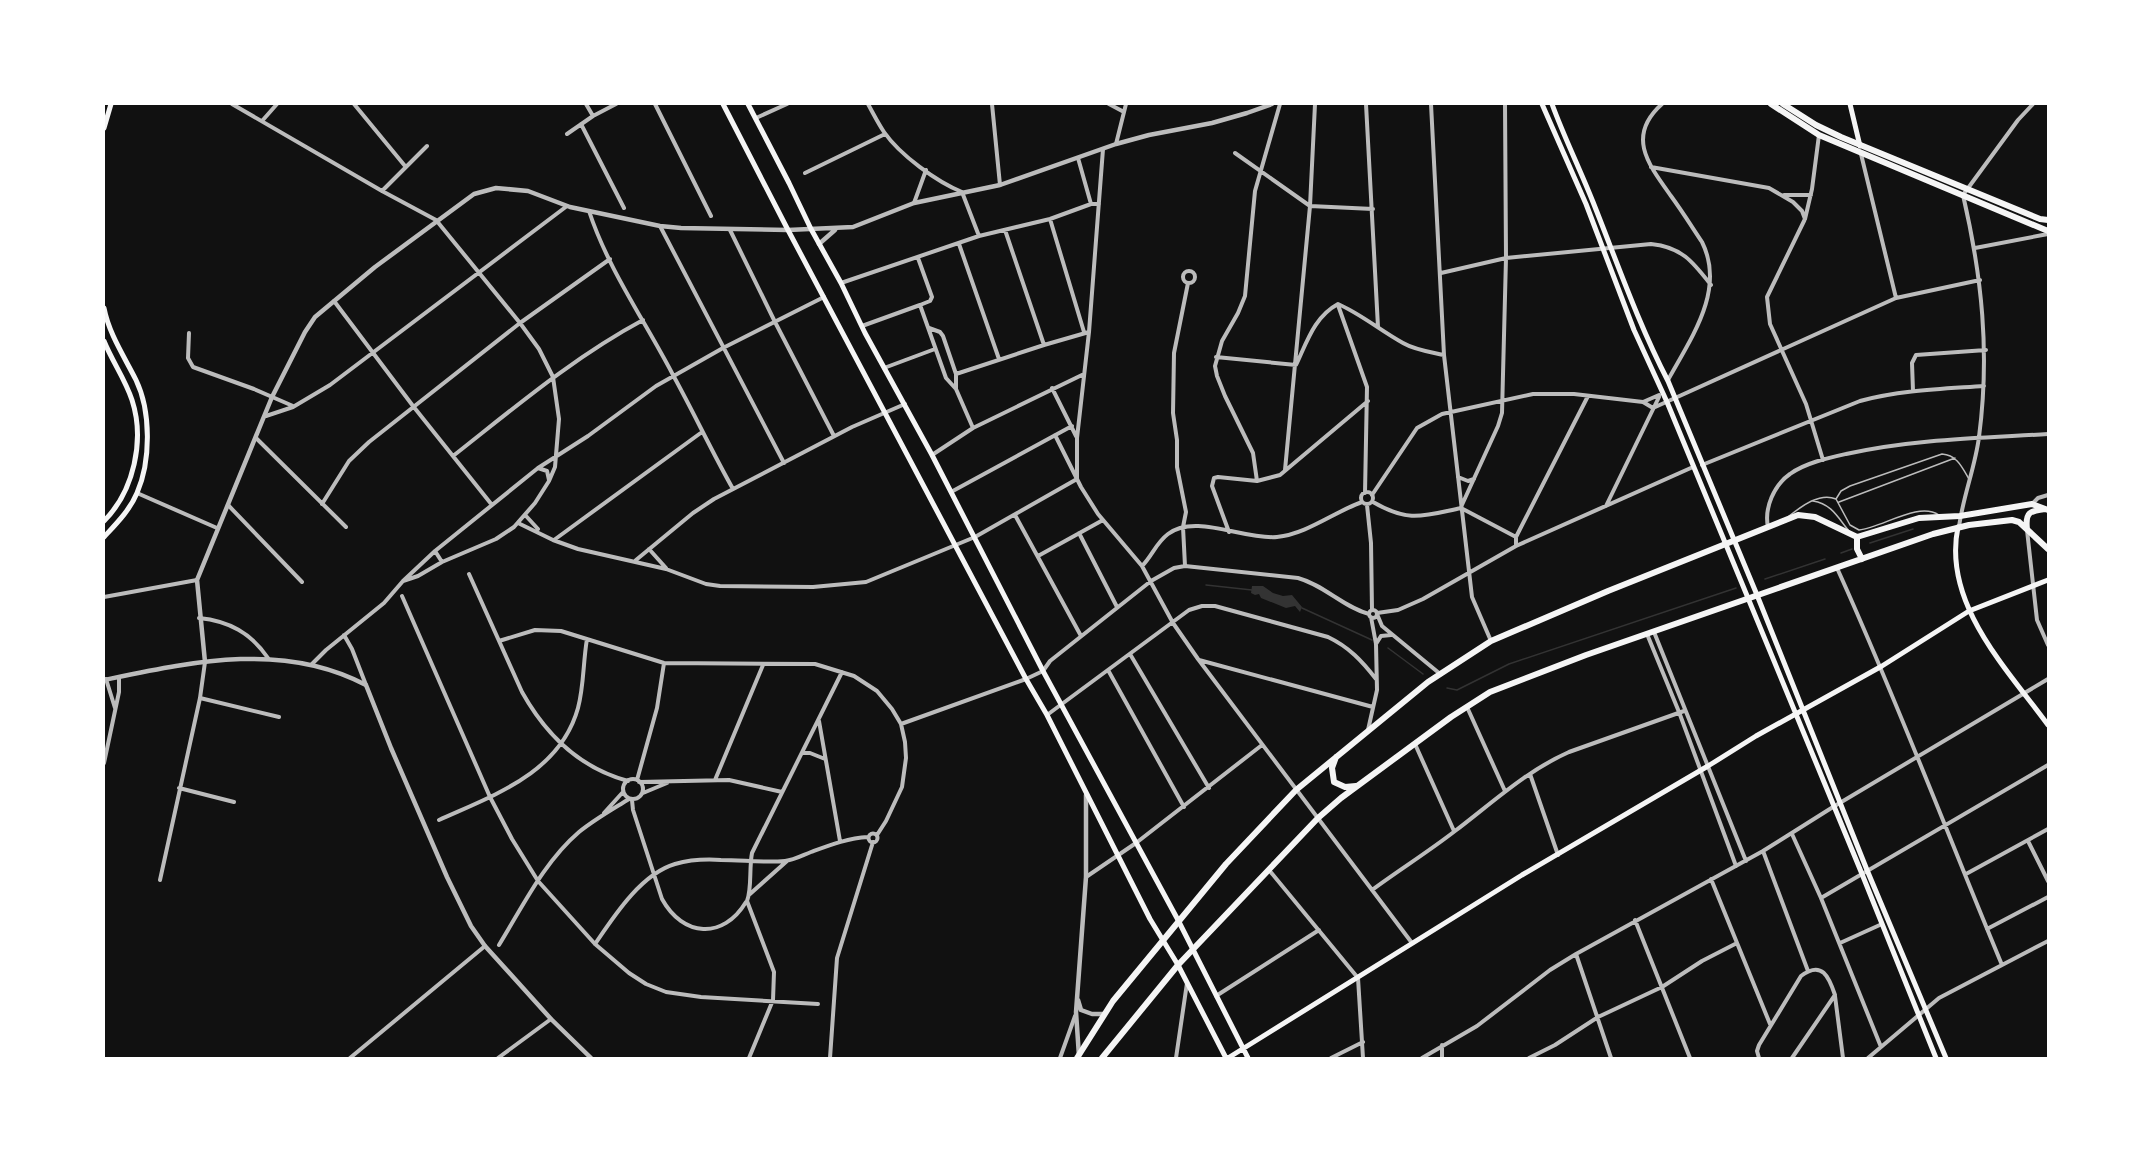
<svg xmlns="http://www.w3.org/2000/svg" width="2152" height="1162" font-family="'Playfair Display',serif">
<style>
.water{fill:#333}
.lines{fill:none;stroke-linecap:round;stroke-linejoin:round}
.stream{stroke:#333;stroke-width:1.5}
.service{stroke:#bcbcbc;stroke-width:1.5}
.minor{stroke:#bcbcbc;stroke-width:4}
.tertiary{stroke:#bcbcbc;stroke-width:4.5}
.secondary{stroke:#f5f5f5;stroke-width:5}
.primary{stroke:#f5f5f5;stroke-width:6}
</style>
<rect width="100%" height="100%" fill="#111"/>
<path class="water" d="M 1252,586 L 1263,586 L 1273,593 L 1283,596 L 1292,595 L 1302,607 L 1300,612 L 1295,606 L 1286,608 L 1261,598 L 1259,594 L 1255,595 L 1251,593 Z"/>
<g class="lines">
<path class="stream" d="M 1870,543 L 1913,529
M 1841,553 L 1852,549
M 1765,579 L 1825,559
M 1206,585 L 1252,590
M 1302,608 L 1372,640
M 1388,648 L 1423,674
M 1447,688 L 1457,690 L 1509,664 L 1736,588"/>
<path class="service" d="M 1813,501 C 1832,504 1838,518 1849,531
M 1839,502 L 1955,458
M 1939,515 C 1918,501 1882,528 1859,530 L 1850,525 L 1836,499 L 1841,491 L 1850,486 L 1942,454 C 1957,455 1962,467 1969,479
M 1789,516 C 1802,506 1820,492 1836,499"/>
<path class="minor" d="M 232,104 L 382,191 L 436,220 L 520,323 L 539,349 L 553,377 L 559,419 L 555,467 L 549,481 L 535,503 L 514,527 L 496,539 L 442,562 L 418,576 L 403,581
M 354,104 L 405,166
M 586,104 L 593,116
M 655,104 L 711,216
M 868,104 C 873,113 878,123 884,132 C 900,155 937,182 962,192 L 979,236
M 992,104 L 1000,185
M 1109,104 L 1124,112
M 1366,104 L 1378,327
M 1431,104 L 1444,355 L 1472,597 L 1491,641
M 1662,104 C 1626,136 1648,164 1671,196 C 1682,211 1692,227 1702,242 C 1726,290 1691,338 1668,380
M 756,118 L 787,104
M 262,121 L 277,104
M 581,124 L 624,208
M 567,134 L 593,116 L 616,104
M 1819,135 L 1812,189 L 1805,219 L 1767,297 L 1770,324 L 1806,404 L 1823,460
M 1116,144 L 1126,104
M 1235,153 L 1310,206 L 1373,209
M 1861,154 L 1896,298
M 1078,158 L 1091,204
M 1651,167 L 1769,188 L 1793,202 L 1802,211 L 1805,219
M 805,173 L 885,134
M 382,191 L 427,146
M 1784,195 L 1811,195
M 914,203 L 926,170
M 589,211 C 608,269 645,321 673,375 C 694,413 712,452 733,489
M 1050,219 L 1084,332
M 660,226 L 784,463
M 730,230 L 775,322 L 834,436
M 1005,230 L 1044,345
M 959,244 L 999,359
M 1975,248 L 2048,234
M 918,258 L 932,297 L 930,301 L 920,305 L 946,378 L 956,389
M1183 277a6 6 0 1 1 12 0a6 6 0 1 1-12 0Z
M 1441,273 L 1506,258 L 1651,244 C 1682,247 1693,262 1711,285
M 841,283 L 979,236 L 1050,219 L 1091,204 L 1099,204
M 334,301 L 413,406 L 492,505
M 1338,305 L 1367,387 L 1365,493
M 862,326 L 920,305
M 929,328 L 940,332 L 943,336 L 956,374 L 956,389 L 973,428
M 189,333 L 188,358 L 193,367 L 254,389 L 293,406
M 1216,357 L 1296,365 C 1307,342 1314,317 1338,304 C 1361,314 1381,331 1403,343 C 1415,350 1430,352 1444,355
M 884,368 L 935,349
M 956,374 L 1044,345 L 1089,332
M 1052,388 L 1076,436
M 1913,391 L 1912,363 L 1916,355 L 1986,350
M 1643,402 L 1653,408
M 1653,408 L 1896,298 L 1980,280
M 266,416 L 293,407 L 330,385 L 567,206
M 1055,435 L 1081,487 L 1098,514 L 1142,566 L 1173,623 L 1198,659 L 1412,943
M 256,438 L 346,527
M 932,455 L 973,428 L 1084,374
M 453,456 C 514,408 574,357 643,320
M 1702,465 L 1860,401 C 1901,390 1942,389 1984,386
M 538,468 L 547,471 L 549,480
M 1285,470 L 1310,206 L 1315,104
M 1458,477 L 1468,481 L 1474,479
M 1257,481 L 1253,453 L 1225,396 L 1217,376 L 1215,366 L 1222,341 L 1238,313 L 1245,296 L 1255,191 L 1280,104
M1361 498a6 6 0 1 1 12 0a6 6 0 1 1-12 0Z
M 951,492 L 1072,426
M 137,493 L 217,528
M 1372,495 L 1417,428 L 1442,414 L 1533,394 L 1574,394 L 1643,402 L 1659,395
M 1373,502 C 1409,523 1423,516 1461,508 L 1516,537
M 322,504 L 349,461 L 369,442 L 520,323 L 610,259
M 2032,504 L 2038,498 L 2048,495
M 228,505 L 302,582
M 1367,505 L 1371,543 L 1372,610
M 1606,506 L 1659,397
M 1461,507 L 1498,426 L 1502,413 L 1506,258 L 1505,104
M 1015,515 L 1081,636
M 526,516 L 538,529
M 518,523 L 553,540 L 578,549 L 666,569 L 706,584 L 720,586 L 813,587 L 866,582 L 975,537 L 1077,479 L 1077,438 L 1089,332 L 1103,149
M 1768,527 C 1764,508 1774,485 1790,474 C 1805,463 1828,458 1846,454 C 1913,439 1981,438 2048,434
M 1959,527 C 1963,496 1975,468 1979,437 C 1990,353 1982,277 1963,195 L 2018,120 L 2033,104
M 2027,530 L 2037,620 L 2048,645
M 1229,532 L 1212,486 L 1214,478 L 1218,477 L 1257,481 L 1280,475 L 1368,401
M 1079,533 L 1117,607
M 554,540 L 702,432
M 1516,546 L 1516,537 L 1588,396
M 649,549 L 666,568
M 435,551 L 442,562
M 1038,556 L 1103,520
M 636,560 L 693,513 L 714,499 L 852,427 L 905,404
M 1142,566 C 1152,556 1156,543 1168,534 C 1195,513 1244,540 1277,537 C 1307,534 1334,512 1362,502
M 1185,566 L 1183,527 L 1186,512 L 1177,467 L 1177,440 L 1173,413 L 1174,353 L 1188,283
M 1837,568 C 1896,698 1947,833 2002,965
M 469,574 L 522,692 C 546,735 580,768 628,781
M 402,596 L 490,797 L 512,839 L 538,881 L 595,944 L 629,973 L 646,984 L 666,992 L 701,997 L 818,1004
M 104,597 L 197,580
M1369 614a4 4 0 1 1 8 0a4 4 0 1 1-8 0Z
M 1377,613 L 1398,610 L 1423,599 L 1516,546 L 1693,467
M 1377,614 L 1382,626 L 1439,673
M 199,618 C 229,621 251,633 268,658
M 1654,632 L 1746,861
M 1647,634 L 1679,712 L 1736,866
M 344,635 L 352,649 L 366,685
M 499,641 L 535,630 L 561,631 L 664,663 L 815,664 L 854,676 L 877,691 L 892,709 L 901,724 L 905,742 L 906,758 L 902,787 L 886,821 L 877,835
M 1376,644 L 1381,636 L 1391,635
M 1130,654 L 1209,788
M 1199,660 L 1373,707
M 311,665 L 326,650 L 384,603 L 403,581 L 435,551 L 538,468 L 588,436 L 656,386 L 723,348 L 824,297
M 1108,670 L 1184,807
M 106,679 L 115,708
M 200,698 L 279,717
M 1467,707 L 1505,791
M 1047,715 L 1189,610 L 1202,606 L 1215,606 L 1328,637 C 1349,647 1362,661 1376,679
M 819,721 L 840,841
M 901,724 L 1026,679 L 1043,671 L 1050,661 L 1151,581 L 1174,568 L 1185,566 L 1298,578 C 1324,585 1343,607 1369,614
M 1368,730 L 1377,690 L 1376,644 L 1371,617
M 1415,744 L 1454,831
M 803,753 L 810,753 L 825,759
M 104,763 L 119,692 L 119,677
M 1530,774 L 1558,855
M623 789a10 10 0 1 1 20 0a10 10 0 1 1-20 0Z
M 637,780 L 657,708 L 664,663
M 715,780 L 763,665
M 639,782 L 729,780 L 782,792
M 179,788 L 234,802
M 643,793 L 667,783
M 632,800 L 633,810 L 662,899 C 683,937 723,940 746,902
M 604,813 L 623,792
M 439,820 C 494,795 560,773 578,708 C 584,686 583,662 587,639
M868.5 838a4.5 4.5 0 1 1 9 0a4.5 4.5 0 1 1-9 0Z
M 1792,834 L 1821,898 L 1881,1047
M 2028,841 L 2048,881
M 1763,851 L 1808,971
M 1269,870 L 1358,978 L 1363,1058
M 1966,874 L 2048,829
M 1086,877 L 1136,843 L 1262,745
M 1711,879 L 1770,1024
M 160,880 L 200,698 L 205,662
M 1372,890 C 1399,870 1428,852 1455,831 C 1492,803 1526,771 1569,752 L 1684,711
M 750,894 L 787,861
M 1821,898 L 2048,765
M 1635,920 L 1690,1058
M 1987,929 L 2048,897
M 1840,943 L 1882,924
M 595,944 C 614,916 641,874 675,864 C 689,860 706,859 721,860 C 743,860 763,863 785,861 C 794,860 803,855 811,852 C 830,845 848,838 868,837
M 499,945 C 523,906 544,862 579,832 C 595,819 613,809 629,799
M 1576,954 L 1611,1058
M 1216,996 L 1319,930
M 1835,996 L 1843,1058
M 350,1058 L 485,946
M 498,1058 L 551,1019
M 749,1058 L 773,1000 L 774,972 L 747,901 C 752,889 749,868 752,853 L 842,672
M 830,1058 L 837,958 L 873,842
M 1060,1058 L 1075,1016
M 1176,1058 L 1187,983
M 1331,1058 L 1363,1042
M 1422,1058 L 1477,1026 L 1550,970 L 1576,954 L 1763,851 L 1833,807 L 2048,679
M 1442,1058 L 1442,1045
M 1529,1058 L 1555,1045 L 1598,1017 L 1662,987 L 1702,961 L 1737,943
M 1759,1058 L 1757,1051 L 1759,1045 L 1801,976 C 1822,960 1829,977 1835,995 L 1792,1058
M 1868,1058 L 1939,998 L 2048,941"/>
<path class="tertiary" d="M 819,244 L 835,230
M 205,662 L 197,580 L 272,397 L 305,332 L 315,317 L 375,267 L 474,194 L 496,188 L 528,191 L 570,207 L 660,226 L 681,228 L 788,230 L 853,227 L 914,203 L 1000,185 L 1116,144 L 1149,135 L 1212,123 L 1247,113 L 1272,104
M 104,680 C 191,662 283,641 366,685 L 391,748 L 447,877 L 471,926 L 485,946 L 551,1019 L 591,1058
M 1078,1000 L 1081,1010 L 1092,1014 L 1103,1014
M 1079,1056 L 1076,1012 L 1086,877 L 1086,795"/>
<path class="secondary" d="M 723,104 L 788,230 L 1026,679 L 1047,715 L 1150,919 L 1178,965 L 1226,1058
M 748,104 L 789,183 L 811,229 L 841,283 L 865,333 L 932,455 L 1043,671 L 1178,920 L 1248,1058
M 1542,104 L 1586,204 L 1634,330 L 1667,402 L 1862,874 L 1936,1058
M 1552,104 C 1564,137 1580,169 1593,202 C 1617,262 1638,323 1668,381 L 1757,595 L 1867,870 L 1946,1058
M 1850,104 L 1860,146
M 104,128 L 111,104
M 104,308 C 109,334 124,356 136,380 C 151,411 151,461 137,493 C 130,510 116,524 104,537
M 104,341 C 112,361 125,379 132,400 C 145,440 134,491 104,521
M 1958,527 C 1942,603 2007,669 2048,725
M 1228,1058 L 1522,875 L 1708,766 L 1756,736 L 1882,666 L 1969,611 L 2048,580"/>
<path class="primary" d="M 1771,104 L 1819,135 L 2048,231
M 1783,104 L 1816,125 L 1841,137 L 2040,219 L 2048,220
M 2027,529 C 2025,512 2030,511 2045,509
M 1857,537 L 1857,549 L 1862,559
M 1336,757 L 1332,768 L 1334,782 L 1345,787 L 1356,786
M 1077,1058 L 1113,1001 L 1226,864 L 1296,790 L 1428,682 L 1491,641 L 1608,591 L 1798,515 L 1815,517 L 1857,537 L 1919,518 L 1960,516 L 2032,504 L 2048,510
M 1102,1058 L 1178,965 L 1318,818 L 1341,798 L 1451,717 L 1490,692 L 1586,655 L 1933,534 L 1969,525 L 2012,520 L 2019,522 L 2048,549"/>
</g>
<rect width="2152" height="1162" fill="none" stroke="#ffffff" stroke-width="210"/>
</svg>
